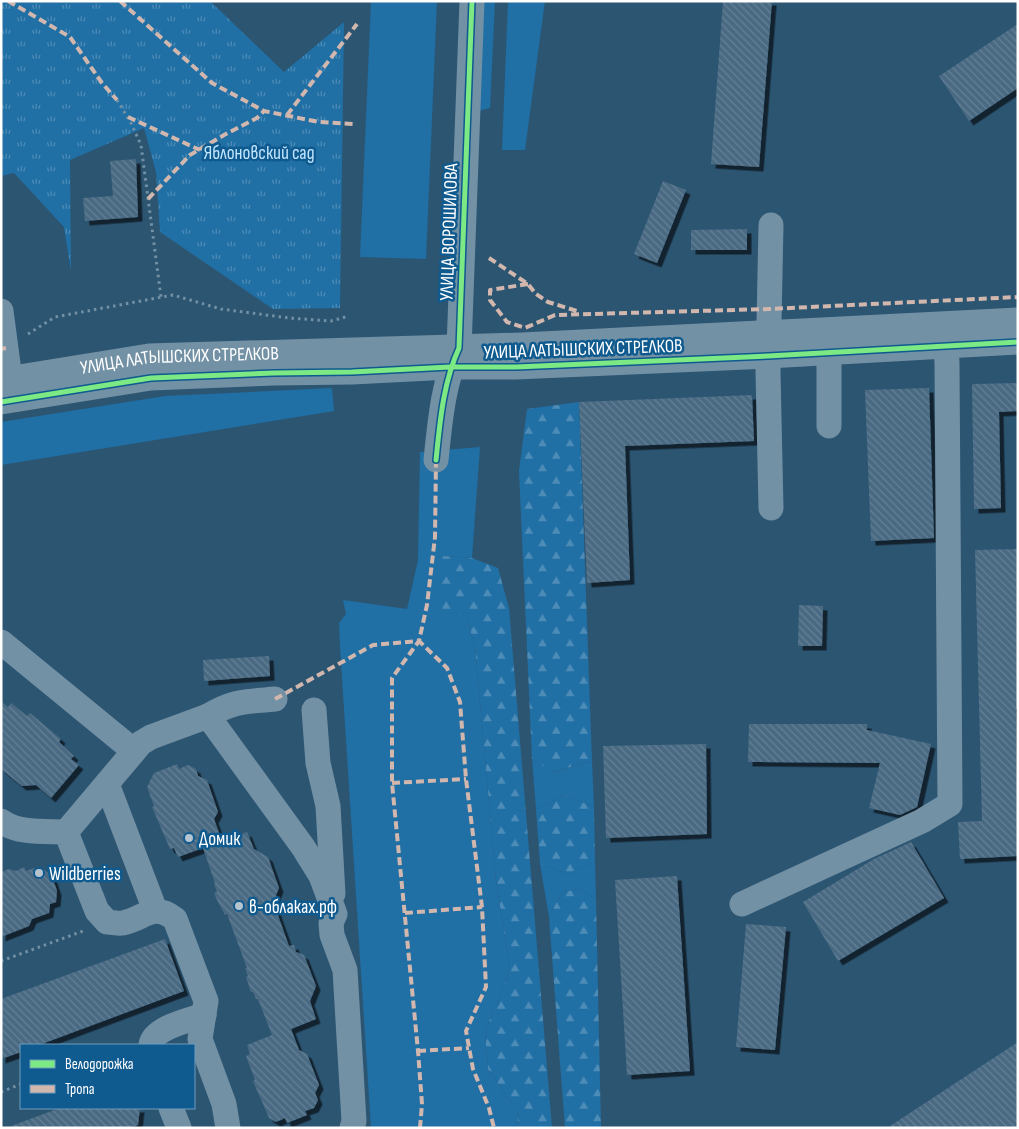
<svg xmlns="http://www.w3.org/2000/svg" width="1019" height="1129" font-family="'Sofia Sans Condensed',sans-serif">
<style>
.green{fill:#206fa5}
.forest{fill:url(#forest-firs)}
.park{fill:url(#park-tufts)}
.building{fill:url(#building-back-hatch);filter:url(#shadow)}
.lines{fill:none;stroke-linecap:round;stroke-linejoin:round}
.path{stroke:#7391a5;stroke-width:3;stroke-dasharray:2.5 4;stroke-linecap:butt}
.minor{stroke:#7391a5;stroke-width:25}
.quiet{stroke:#d1b7ad;stroke-width:4;stroke-dasharray:8 4;stroke-linecap:butt}
.cycleway-casing{stroke:#0f5a8f;stroke-width:8}
.cycleway{stroke:#7ce984;stroke-width:5}
.poi-dot{fill:#b5c4ce;stroke:#0f5a8f;stroke-width:2}
.labels{text-anchor:middle;stroke-width:5;stroke-linejoin:round;paint-order:stroke}
.park-label{font-size:19px;fill:#c0e5fe;stroke:#0f5a8f}
.street-label{font-size:19px;fill:#fff;stroke:#0f5a8f}
.poi-label{font-size:19px;fill:#fff;stroke:#0f5a8f;text-anchor:start}
</style>
<defs>
<pattern id="forest-firs" width="22" height="20" patternUnits="userSpaceOnUse" patternTransform="scale(1.25)"><rect width="22" height="20" fill="#206fa5"/><path d="M5 1l3.5 6h-7zM16 11l3.5 6h-7z" fill="#4d8cb7"/></pattern>
<pattern id="park-tufts" width="24" height="20" patternUnits="userSpaceOnUse" patternTransform="scale(1.25)"><rect width="24" height="20" fill="#206fa5"/><path d="M3 7l-1-3M5 7V3M7 7l1-3M15 17l-1-3M17 17v-4M19 17l1-3" fill="none" stroke="#4d8cb7"/></pattern>
<pattern id="building-back-hatch" width="6" height="6" patternUnits="userSpaceOnUse" patternTransform="scale(1.25)"><rect width="6" height="6" fill="#496a82"/><path d="M-1 5l2 2M0 0l6 6M5-1l2 2" fill="none" stroke="#648095"/></pattern>
<filter id="shadow"><feDropShadow dx="4.5" dy="4.5" stdDeviation="0" flood-color="#0009"/></filter>
</defs>
<rect width="100%" height="100%" fill="#2c5572"/>
<path class="green" d="M 371,1 L 437,1 L 426,259 L 360,257 Z
M 484,1 L 495,1 L 490,108 L 478,111 Z
M 508,1 L 545,1 L 525,150 L 502,150 Z
M 332,388 L 334,411 L 1,465 L 1,422 L 165,396 Z
M 480,447 L 472,558 L 442,556 L 466,616 L 475,646 L 496,880 L 510,970 L 485,1032 L 488,1069 L 517,1110 L 518,1128 L 371,1128 L 340,647 L 339,623 L 346,614 L 343,600 L 407,609 L 418,560 L 420,452 Z
M 532,759 L 554,772 L 592,761 L 594,807 L 565,795 L 536,809 Z
M 595,862 L 596,899 L 579,889 L 562,892 L 549,917 L 540,864 L 568,874 Z"/>
<path class="forest" d="M 579,402 L 592,761 L 553,772 L 532,759 L 519,471 L 527,409 Z
M 442,556 L 472,558 L 498,568 L 509,608 L 552,1128 L 518,1128 L 517,1110 L 488,1069 L 485,1032 L 510,970 L 496,880 L 475,646 L 466,616 L 443,611 L 436,583 Z
M 565,795 L 594,807 L 595,862 L 568,874 L 540,864 L 536,809 Z
M 579,889 L 596,899 L 601,1128 L 565,1128 L 549,917 L 562,892 Z"/>
<path class="park" d="M 1,1 L 210,1 L 284,72 L 344,22 L 340,308 L 273,309 L 160,232 L 156,172 L 144,128 L 70,160 L 71,271 L 64,227 L 14,173 L 1,176 Z"/>
<path class="building" d="M 723,1 L 772,1 L 759,167 L 711,164 Z
M 1018,24 L 1018,88 L 969,121 L 939,76 Z
M 136,159 L 138,217 L 85,221 L 83,198 L 113,196 L 110,161 Z
M 663,181 L 686,190 L 657,263 L 634,254 Z
M 747,229 L 747,250 L 691,250 L 691,230 Z
M 1018,383 L 1018,411 L 999,412 L 1001,508 L 974,509 L 972,384 Z
M 929,388 L 934,538 L 871,541 L 865,390 Z
M 752,395 L 754,441 L 625,446 L 630,580 L 587,583 L 579,402 Z
M 1018,549 L 1018,709 L 1016,709 L 1018,856 L 960,859 L 958,822 L 982,821 L 975,550 Z
M 799,605 L 823,606 L 822,646 L 798,646 Z
M 269,656 L 270,676 L 204,681 L 203,660 Z
M 1,701 L 8,707 L 11,703 L 27,716 L 30,713 L 61,739 L 59,742 L 74,756 L 71,759 L 79,765 L 51,798 L 36,785 L 22,786 L 1,769 Z
M 749,724 L 867,724 L 867,730 L 931,744 L 917,807 L 900,815 L 869,808 L 880,763 L 748,762 Z
M 706,744 L 707,834 L 606,838 L 603,746 Z
M 177,764 L 179,769 L 188,765 L 196,769 L 198,776 L 207,780 L 218,812 L 214,819 L 222,841 L 247,832 L 254,849 L 268,857 L 279,888 L 276,895 L 279,903 L 274,904 L 289,946 L 294,945 L 296,952 L 304,955 L 316,986 L 310,1001 L 316,1019 L 291,1029 L 299,1050 L 307,1054 L 319,1085 L 315,1093 L 318,1100 L 314,1108 L 305,1111 L 307,1115 L 287,1123 L 285,1118 L 276,1122 L 269,1118 L 253,1081 L 255,1080 L 246,1056 L 250,1054 L 247,1045 L 272,1035 L 258,999 L 256,999 L 253,992 L 251,992 L 246,977 L 248,976 L 245,968 L 247,968 L 227,914 L 225,915 L 217,900 L 214,893 L 217,892 L 214,884 L 215,883 L 203,848 L 178,857 L 174,848 L 170,849 L 152,807 L 154,806 L 147,787 L 154,773 Z
M 911,842 L 944,898 L 838,961 L 803,902 L 874,859 Z
M 24,867 L 26,871 L 34,868 L 36,871 L 43,869 L 52,876 L 57,891 L 56,902 L 50,904 L 49,913 L 32,919 L 29,926 L 1,937 L 1,872 L 9,869 L 16,871 Z
M 677,876 L 690,1071 L 627,1075 L 615,880 Z
M 746,924 L 786,927 L 775,1050 L 736,1047 Z
M 165,939 L 184,991 L 39,1045 L 21,1045 L 21,1052 L 1,1059 L 1,999 Z
M 1018,1042 L 1018,1128 L 887,1128 Z
M 60,1108 L 140,1108 L 138,1125 L 130,1128 L 11,1128 L 11,1126 Z"/>
<g class="lines">
<path class="path" d="M 117,100 L 131,123 L 141,145 L 161,297
M 28,334 L 55,317 L 173,295 L 221,309 L 289,318 L 331,321 L 349,316
M 1,961 L 86,930
M 1,1092 L 21,1084"/>
<g class="minor">
<path d="M 1,311 L 10,379"/>
<path id="s1" d="M 1,380 L 149,356 L 522,345 L 1018,320"/>
<path d="M 1,402 L 151,378 L 274,373 L 352,372 L 450,367 L 516,367 L 768,356 L 1018,342"/>
<path d="M 829,426 L 829,352"/>
<path d="M 436,460 C 440,422 443,383 459,348 L 472,1"/>
<path d="M 771,508 L 768,372 L 771,225"/>
<path d="M 1,642 L 134,751"/>
<path d="M 314,710 L 318,763 L 328,806 L 333,894"/>
<path d="M 208,716 C 234,700 246,702 275,699"/>
<path d="M 107,784 L 155,910"/>
<path d="M 1,821 C 18,834 46,831 66,832 L 97,911 L 107,922 C 112,922 118,924 123,923 C 146,918 152,902 175,919 L 206,1001 L 200,1039 L 224,1104 L 228,1128"/>
<path d="M 66,832 L 141,743 L 151,737 L 208,716 L 303,847 L 321,876 L 335,914 L 331,923 L 332,935 L 345,970 L 354,1121 L 352,1128"/>
<path d="M 742,904 L 922,821 L 950,804 L 947,363 L 945,329"/>
<path d="M 151,1045 C 153,1028 189,1020 204,1015"/>
<path d="M 171,1108 L 179,1128"/>
</g>
<path class="quiet" d="M 8,1 L 70,37 L 102,83 L 117,100
M 120,1 L 212,83 L 264,111 L 319,122 L 354,124
M 287,115 L 357,24
M 128,117 L 200,150
M 148,199 L 190,155 L 224,135 L 257,118 L 264,111
M 489,258 L 528,284 L 536,294 L 548,302 L 580,312
M 528,284 L 490,290 L 490,300 L 507,322 L 525,328 L 555,315 L 769,309 L 1018,297
M 1,349 L 6,348
M 275,699 L 373,645 L 419,641 L 447,668 L 460,702 L 466,779 L 482,907 L 486,987 L 466,1031 L 473,1069 L 489,1108 L 494,1128
M 392,783 L 466,779
M 405,913 L 482,907
M 418,1051 L 469,1048
M 420,1128 L 422,1104 L 418,1051 L 392,783 L 392,678 L 419,641 L 427,605 L 435,537 L 436,460"/>
<defs>
<path id="cycleway" d="M 1,402 L 151,378 L 274,373 L 352,372 L 450,367 L 516,367 L 768,356 L 1018,342
M 436,460 C 440,422 443,383 459,348 L 472,1"/>
</defs>
<use href="#cycleway" class="cycleway-casing"/>
<use href="#cycleway" class="cycleway"/>
</g>
<g class="poi-dot">
<circle cx="189" cy="838" r="5"/>
<circle cx="39" cy="873" r="5"/>
<circle cx="239" cy="906" r="5"/>
</g>
<g class="labels">
<g class="park-label">
<text x="259" y="159">Яблоновский сад</text>
</g>
<g class="street-label">
<text transform="translate(448 232) rotate(-88)" y="7">УЛИЦА ВОРОШИЛОВА</text>
<text transform="translate(583 348) rotate(-2)" y="7">УЛИЦА ЛАТЫШСКИХ СТРЕЛКОВ</text>
<text dy="7" stroke="none"><textPath href="#s1" startOffset="180">УЛИЦА ЛАТЫШСКИХ СТРЕЛКОВ</textPath></text>
</g>
<g class="poi-label">
<text x="199" y="845">Домик</text>
<text x="49" y="880">Wildberries</text>
<text x="249" y="913">в-облаках.рф</text>
</g>
</g>
<rect width="1019" height="1129" fill="none" stroke="#ffffff" stroke-width="5"/>
<rect x="20" y="1044" width="175" height="65" fill="#0f5a8f" stroke="#6f9cbc"/>
<rect x="30" y="1060" width="25" height="8" fill="#7ce984" stroke="#6f9cbc"/>
<text x="65" y="1069" font-size="15" fill="#ffffff">Велодорожка</text>
<rect x="30" y="1085" width="25" height="8" fill="#d1b7ad" stroke="#6f9cbc"/>
<text x="65" y="1094" font-size="15" fill="#ffffff">Тропа</text>
</svg>
